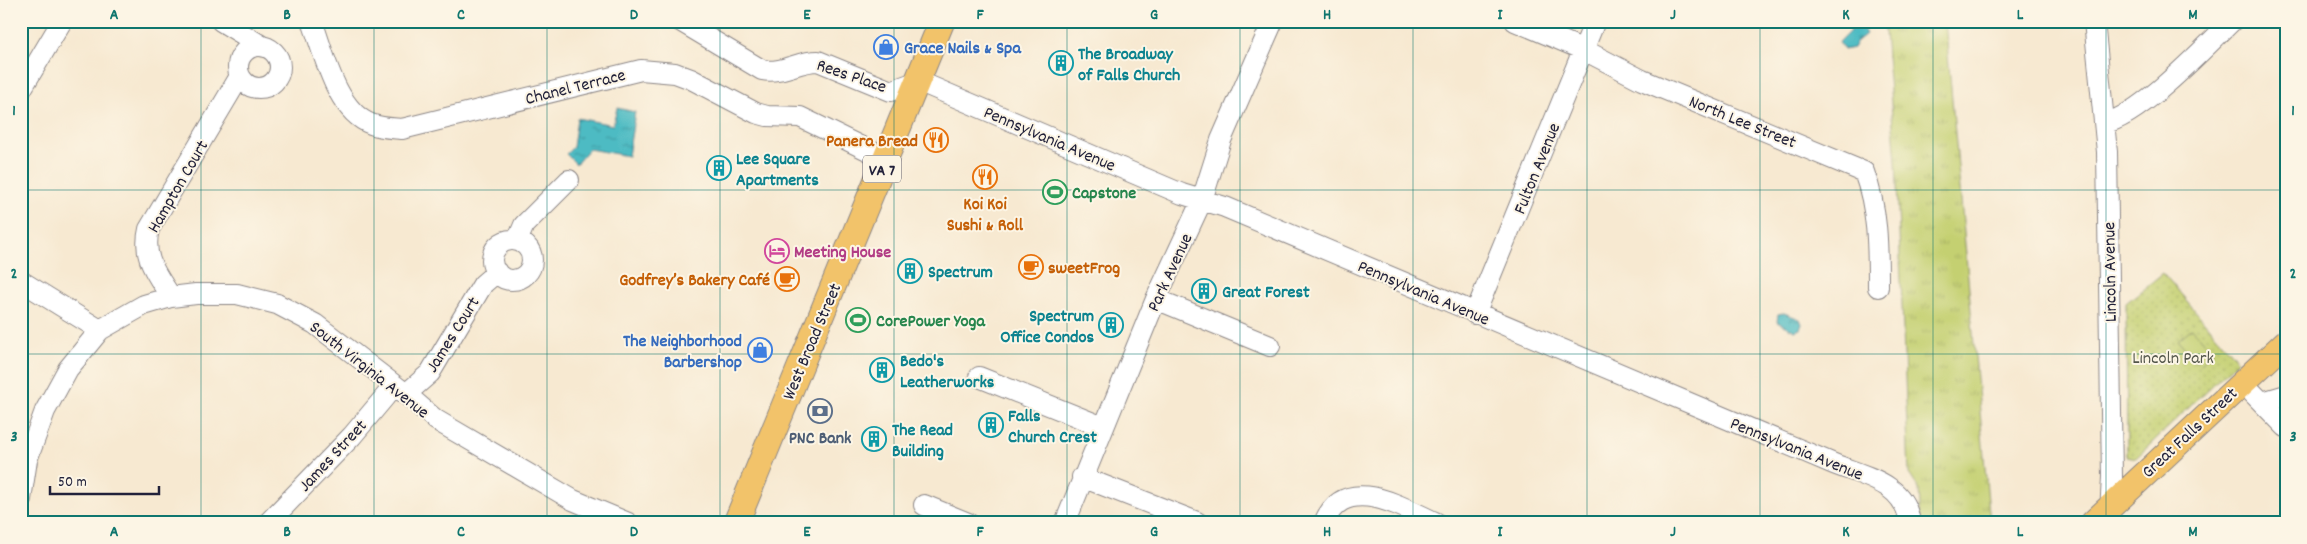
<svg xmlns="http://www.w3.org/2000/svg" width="2307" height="544" font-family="Dekko,sans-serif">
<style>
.grass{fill:url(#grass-tufts);stroke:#737956}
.park{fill:url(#park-dots);stroke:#737956}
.pitch{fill:#c4d071;stroke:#737956}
.water{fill:url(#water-ripples);stroke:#386e7f}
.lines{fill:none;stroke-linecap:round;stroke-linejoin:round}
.minor-casing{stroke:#8c8686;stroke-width:22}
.major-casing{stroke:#8c8686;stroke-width:27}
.minor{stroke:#fff;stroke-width:20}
.major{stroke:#f2c36a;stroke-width:25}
.grid{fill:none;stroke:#0f766e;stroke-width:1;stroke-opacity:0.55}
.labels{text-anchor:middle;stroke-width:4;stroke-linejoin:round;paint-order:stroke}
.shield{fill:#fcf5e5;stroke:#63616e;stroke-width:1}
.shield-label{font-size:16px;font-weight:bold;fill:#22223b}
.shop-label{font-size:18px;font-weight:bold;fill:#366cbe;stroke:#fcf5e5;text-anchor:start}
.culture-label{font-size:18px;font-weight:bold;fill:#0d838f;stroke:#fcf5e5;text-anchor:start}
.street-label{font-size:18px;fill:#22223b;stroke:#fcf5e5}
.food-label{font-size:18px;font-weight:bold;fill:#c56008;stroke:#fcf5e5;text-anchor:end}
.leisure-label{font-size:18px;font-weight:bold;fill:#27864d;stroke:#fcf5e5;text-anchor:start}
.hotel-label{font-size:18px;font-weight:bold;fill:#b23c85;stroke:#fcf5e5;text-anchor:start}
.park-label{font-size:18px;fill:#53564b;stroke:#fcf5e5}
.service-label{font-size:18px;font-weight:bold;fill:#4e5e75;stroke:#fcf5e5}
.neatline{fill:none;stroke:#0f766e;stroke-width:2}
.grid-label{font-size:16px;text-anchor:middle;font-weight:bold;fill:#0f766e}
</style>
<defs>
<pattern id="grass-tufts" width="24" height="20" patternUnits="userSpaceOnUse" patternTransform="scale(1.25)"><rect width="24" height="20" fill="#c4d071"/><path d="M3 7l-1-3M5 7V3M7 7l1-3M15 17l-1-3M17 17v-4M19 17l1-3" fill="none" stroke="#a8b263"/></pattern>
<pattern id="park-dots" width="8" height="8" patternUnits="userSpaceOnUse" patternTransform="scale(1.25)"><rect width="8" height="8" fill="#c4d071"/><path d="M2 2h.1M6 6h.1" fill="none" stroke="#a8b263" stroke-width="1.8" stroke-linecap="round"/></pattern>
<pattern id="water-ripples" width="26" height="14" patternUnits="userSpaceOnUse" patternTransform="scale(1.25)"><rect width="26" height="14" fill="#4dbbc3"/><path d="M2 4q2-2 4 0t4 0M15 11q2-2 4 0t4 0" fill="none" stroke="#4098a0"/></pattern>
</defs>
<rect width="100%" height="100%" fill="#fcf5e5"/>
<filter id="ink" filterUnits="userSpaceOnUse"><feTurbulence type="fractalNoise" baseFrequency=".02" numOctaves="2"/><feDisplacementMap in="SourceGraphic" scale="10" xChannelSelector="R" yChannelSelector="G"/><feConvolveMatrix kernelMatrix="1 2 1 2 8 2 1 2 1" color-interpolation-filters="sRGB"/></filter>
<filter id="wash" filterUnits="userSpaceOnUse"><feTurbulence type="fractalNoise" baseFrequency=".0096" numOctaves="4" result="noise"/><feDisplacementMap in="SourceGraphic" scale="20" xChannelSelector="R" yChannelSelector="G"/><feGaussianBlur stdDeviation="1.12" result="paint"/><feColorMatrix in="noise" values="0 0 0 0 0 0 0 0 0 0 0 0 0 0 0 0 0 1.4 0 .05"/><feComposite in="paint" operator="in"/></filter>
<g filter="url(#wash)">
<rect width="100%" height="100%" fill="#f7e9d1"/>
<path class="grass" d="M 1884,21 L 1945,21 L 1990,523 L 1921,523 L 1919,489 L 1909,474 L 1896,161 Z"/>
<path class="park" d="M 2163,273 L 2238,361 L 2136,458 L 2127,456 L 2126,303 Z"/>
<path class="pitch" d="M 2192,328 L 2213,352 L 2199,365 L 2178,340 Z"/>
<path class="water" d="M 1855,26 L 1862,27 L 1866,34 L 1856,42 L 1853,48 L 1844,50 L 1839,42 Z
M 617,108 L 635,112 L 628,156 L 589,149 L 576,164 L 566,154 L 573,147 L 577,118 L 613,125 Z
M 1784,313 L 1800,319 L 1802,324 L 1800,329 L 1795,331 L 1777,322 L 1778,314 Z"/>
</g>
<g filter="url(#ink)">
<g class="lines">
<defs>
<path id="minor" d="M 221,21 L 262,46
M 312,21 C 324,53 336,111 371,124 C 381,128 391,128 402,129 L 641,70 L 675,73 L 691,79 L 756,113 L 767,116 L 800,117 L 886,159
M 680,21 L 762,70 C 782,74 798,61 818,61 L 891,91 L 918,81 L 1182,194 L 1225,207 L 1834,464 C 1866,477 1905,483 1910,523
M 1515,21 L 1584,50 L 1642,80 L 1864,172 C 1878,209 1878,247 1878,287
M 2094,21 L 2107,152 L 2112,477 L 2110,513
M238 67a21 21 0 1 1 42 0a21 21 0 1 1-42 0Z
M 21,90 L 62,21
M 2105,123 C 2140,116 2204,48 2232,21
M 518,239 L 524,225 L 569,180
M492 260a20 20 0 1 1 40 0a20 20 0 1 1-40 0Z
M 21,281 L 100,330
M 171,297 C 156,273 142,258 149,229 L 240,76
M 1156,299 L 1270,346
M 1475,314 L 1595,21
M 979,377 L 1103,427
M 2242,382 L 2286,427
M 406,394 L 430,373 L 483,284 L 497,272
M 2262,402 L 2286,395
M 1082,477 L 1197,522
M 21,499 L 27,460 L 45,411 L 68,369 L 100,330 L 144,305 L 171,297 L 196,294 L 237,294 L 277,304 L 315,324 L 406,394 L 436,420 L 573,500 L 628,523
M 924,505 L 968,523
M 268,523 L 352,436 L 394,386
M 1065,523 L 1156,299 L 1202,200 L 1221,140 L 1273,21
M 1324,523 C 1345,471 1403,508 1437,523"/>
<path id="major" d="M 736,523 L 942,21
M 2093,523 L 2286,342"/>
</defs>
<use href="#minor" class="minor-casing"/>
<use href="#major" class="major-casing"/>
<use href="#minor" class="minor"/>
<use href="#major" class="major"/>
</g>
</g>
<path class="grid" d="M 201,21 L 201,523M 374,21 L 374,523M 547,21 L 547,523M 720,21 L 720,523M 894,21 L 894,523M 1067,21 L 1067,523M 1240,21 L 1240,523M 1413,21 L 1413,523M 1587,21 L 1587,523M 1760,21 L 1760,523M 1933,21 L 1933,523M 2106,21 L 2106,523M 21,190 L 2286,190M 21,354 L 2286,354"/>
<defs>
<symbol id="shop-ring" viewBox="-11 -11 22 22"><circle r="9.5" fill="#fcf5e5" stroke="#3f7fe0" stroke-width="1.5"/><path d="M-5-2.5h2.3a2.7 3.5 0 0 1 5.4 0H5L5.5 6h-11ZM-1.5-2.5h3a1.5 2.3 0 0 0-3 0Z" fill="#3f7fe0"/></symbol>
<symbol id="building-ring" viewBox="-11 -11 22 22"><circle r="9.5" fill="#fcf5e5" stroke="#0f9aa8" stroke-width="1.5"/><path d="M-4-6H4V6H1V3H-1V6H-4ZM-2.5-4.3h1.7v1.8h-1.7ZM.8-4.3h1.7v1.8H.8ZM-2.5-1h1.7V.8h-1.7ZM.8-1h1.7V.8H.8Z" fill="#0f9aa8"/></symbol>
<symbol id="restaurant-ring" viewBox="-11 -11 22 22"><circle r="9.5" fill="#fcf5e5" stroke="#e8710a" stroke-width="1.5"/><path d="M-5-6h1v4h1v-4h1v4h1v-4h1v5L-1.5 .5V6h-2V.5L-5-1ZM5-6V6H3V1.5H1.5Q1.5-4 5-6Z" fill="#e8710a"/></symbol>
<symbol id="stadium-ring" viewBox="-11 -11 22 22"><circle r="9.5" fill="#fcf5e5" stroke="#2e9e5b" stroke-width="1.5"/><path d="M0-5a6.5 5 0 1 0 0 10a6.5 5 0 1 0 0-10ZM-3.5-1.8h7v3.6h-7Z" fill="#2e9e5b"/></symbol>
<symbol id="hotel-ring" viewBox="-11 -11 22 22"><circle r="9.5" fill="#fcf5e5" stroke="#d1479c" stroke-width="1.5"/><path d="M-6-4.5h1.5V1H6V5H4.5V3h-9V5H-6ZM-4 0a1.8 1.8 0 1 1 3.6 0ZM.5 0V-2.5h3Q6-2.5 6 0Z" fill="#d1479c"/></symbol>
<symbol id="cafe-ring" viewBox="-11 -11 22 22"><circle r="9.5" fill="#fcf5e5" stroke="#e8710a" stroke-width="1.5"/><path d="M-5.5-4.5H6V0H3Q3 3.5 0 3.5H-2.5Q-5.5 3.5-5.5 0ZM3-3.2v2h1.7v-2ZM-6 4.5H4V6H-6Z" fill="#e8710a"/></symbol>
<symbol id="bank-ring" viewBox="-11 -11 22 22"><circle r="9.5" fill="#fcf5e5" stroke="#5c6f8a" stroke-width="1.5"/><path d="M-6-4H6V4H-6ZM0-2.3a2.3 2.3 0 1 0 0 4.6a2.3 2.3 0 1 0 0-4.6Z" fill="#5c6f8a"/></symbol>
</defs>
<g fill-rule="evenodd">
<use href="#shop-ring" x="872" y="33" width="28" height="28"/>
<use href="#building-ring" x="1047" y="49" width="28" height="28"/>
<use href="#restaurant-ring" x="922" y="126" width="28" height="28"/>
<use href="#building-ring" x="705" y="154" width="28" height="28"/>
<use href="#restaurant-ring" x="971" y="163" width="28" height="28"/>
<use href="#stadium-ring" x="1041" y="178" width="28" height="28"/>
<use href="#hotel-ring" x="763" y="237" width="28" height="28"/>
<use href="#cafe-ring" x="1017" y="253" width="28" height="28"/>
<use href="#building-ring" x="896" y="257" width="28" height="28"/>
<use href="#cafe-ring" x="773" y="265" width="28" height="28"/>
<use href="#building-ring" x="1190" y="277" width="28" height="28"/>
<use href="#stadium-ring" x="844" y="306" width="28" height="28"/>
<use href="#building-ring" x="1097" y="311" width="28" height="28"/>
<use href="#shop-ring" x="746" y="336" width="28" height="28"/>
<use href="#building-ring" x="868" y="356" width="28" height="28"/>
<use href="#bank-ring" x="806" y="397" width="28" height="28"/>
<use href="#building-ring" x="977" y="411" width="28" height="28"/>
<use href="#building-ring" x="860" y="425" width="28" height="28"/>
</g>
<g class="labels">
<rect class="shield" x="863" y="155.5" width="38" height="27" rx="4"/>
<g class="shield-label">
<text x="882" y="175">VA 7</text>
</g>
<g class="shop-label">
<text x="904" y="53">Grace Nails &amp; Spa</text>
<text x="742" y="346" text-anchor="end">The Neighborhood<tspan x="742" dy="21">Barbershop</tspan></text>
</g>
<g class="culture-label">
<text x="1078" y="59">The Broadway<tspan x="1078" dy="21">of Falls Church</tspan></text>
<text x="736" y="164">Lee Square<tspan x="736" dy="21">Apartments</tspan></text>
<text x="928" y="277">Spectrum</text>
<text x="1222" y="297">Great Forest</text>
<text x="1094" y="321" text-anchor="end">Spectrum<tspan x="1094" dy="21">Office Condos</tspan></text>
<text x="900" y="366">Bedo's<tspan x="900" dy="21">Leatherworks</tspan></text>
<text x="1008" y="421">Falls<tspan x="1008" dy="21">Church Crest</tspan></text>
<text x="892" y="435">The Read<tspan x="892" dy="21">Building</tspan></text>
</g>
<g class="street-label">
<text transform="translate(852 75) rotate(19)" y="6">Rees Place</text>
<text transform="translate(575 86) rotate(-14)" y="6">Chanel Terrace</text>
<text transform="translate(1743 121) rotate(22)" y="6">North Lee Street</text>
<text transform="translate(1050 138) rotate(23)" y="6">Pennsylvania Avenue</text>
<text transform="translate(1536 168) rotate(-68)" y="6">Fulton Avenue</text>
<text transform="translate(177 186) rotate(-60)" y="6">Hampton Court</text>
<text transform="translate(1169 272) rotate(-65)" y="6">Park Avenue</text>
<text transform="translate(2109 272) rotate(-91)" y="6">Lincoln Avenue</text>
<text transform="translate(1424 292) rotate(23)" y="6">Pennsylvania Avenue</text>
<text transform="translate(452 334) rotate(-58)" y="6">James Court</text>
<text transform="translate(811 341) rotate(-67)" y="6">West Broad Street</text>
<text transform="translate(370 369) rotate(38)" y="6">South Virginia Avenue</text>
<text transform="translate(2189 432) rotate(-43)" y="6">Great Falls Street</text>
<text transform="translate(1797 448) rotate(22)" y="6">Pennsylvania Avenue</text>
<text transform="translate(332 455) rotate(-47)" y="6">James Street</text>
</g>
<g class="food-label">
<text x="918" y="146">Panera Bread</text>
<text x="985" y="209" text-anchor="middle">Koi Koi<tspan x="985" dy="21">Sushi &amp; Roll</tspan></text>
<text x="1048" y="273" text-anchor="start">sweetFrog</text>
<text x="770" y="285">Godfrey’s Bakery Café</text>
</g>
<g class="leisure-label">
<text x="1072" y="198">Capstone</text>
<text x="876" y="326">CorePower Yoga</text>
</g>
<g class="hotel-label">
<text x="794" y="257">Meeting House</text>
</g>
<g class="park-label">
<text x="2173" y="363">Lincoln Park</text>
</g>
<g class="service-label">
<text x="820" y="443">PNC Bank</text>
</g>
</g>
<rect width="2307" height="544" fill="none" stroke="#fcf5e5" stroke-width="55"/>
<path d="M50 486v8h109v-8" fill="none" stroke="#22223b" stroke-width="2.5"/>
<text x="58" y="486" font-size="15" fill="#22223b" stroke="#fcf5e5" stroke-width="4" paint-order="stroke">50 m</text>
<rect x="28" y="28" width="2252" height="488" class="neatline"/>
<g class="grid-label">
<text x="114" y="19">A</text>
<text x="287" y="19">B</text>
<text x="461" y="19">C</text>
<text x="634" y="19">D</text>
<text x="807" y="19">E</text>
<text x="980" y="19">F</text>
<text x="1154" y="19">G</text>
<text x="1327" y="19">H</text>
<text x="1500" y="19">I</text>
<text x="1673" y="19">J</text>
<text x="1846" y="19">K</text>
<text x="2020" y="19">L</text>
<text x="2193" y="19">M</text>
<text x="14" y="115">1</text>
<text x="2293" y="115">1</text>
<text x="14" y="278">2</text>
<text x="2293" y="278">2</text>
<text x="14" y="441">3</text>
<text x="2293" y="441">3</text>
<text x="114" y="536">A</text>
<text x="287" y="536">B</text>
<text x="461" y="536">C</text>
<text x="634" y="536">D</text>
<text x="807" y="536">E</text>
<text x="980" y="536">F</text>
<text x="1154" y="536">G</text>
<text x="1327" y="536">H</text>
<text x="1500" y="536">I</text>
<text x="1673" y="536">J</text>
<text x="1846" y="536">K</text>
<text x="2020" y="536">L</text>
<text x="2193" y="536">M</text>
</g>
</svg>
